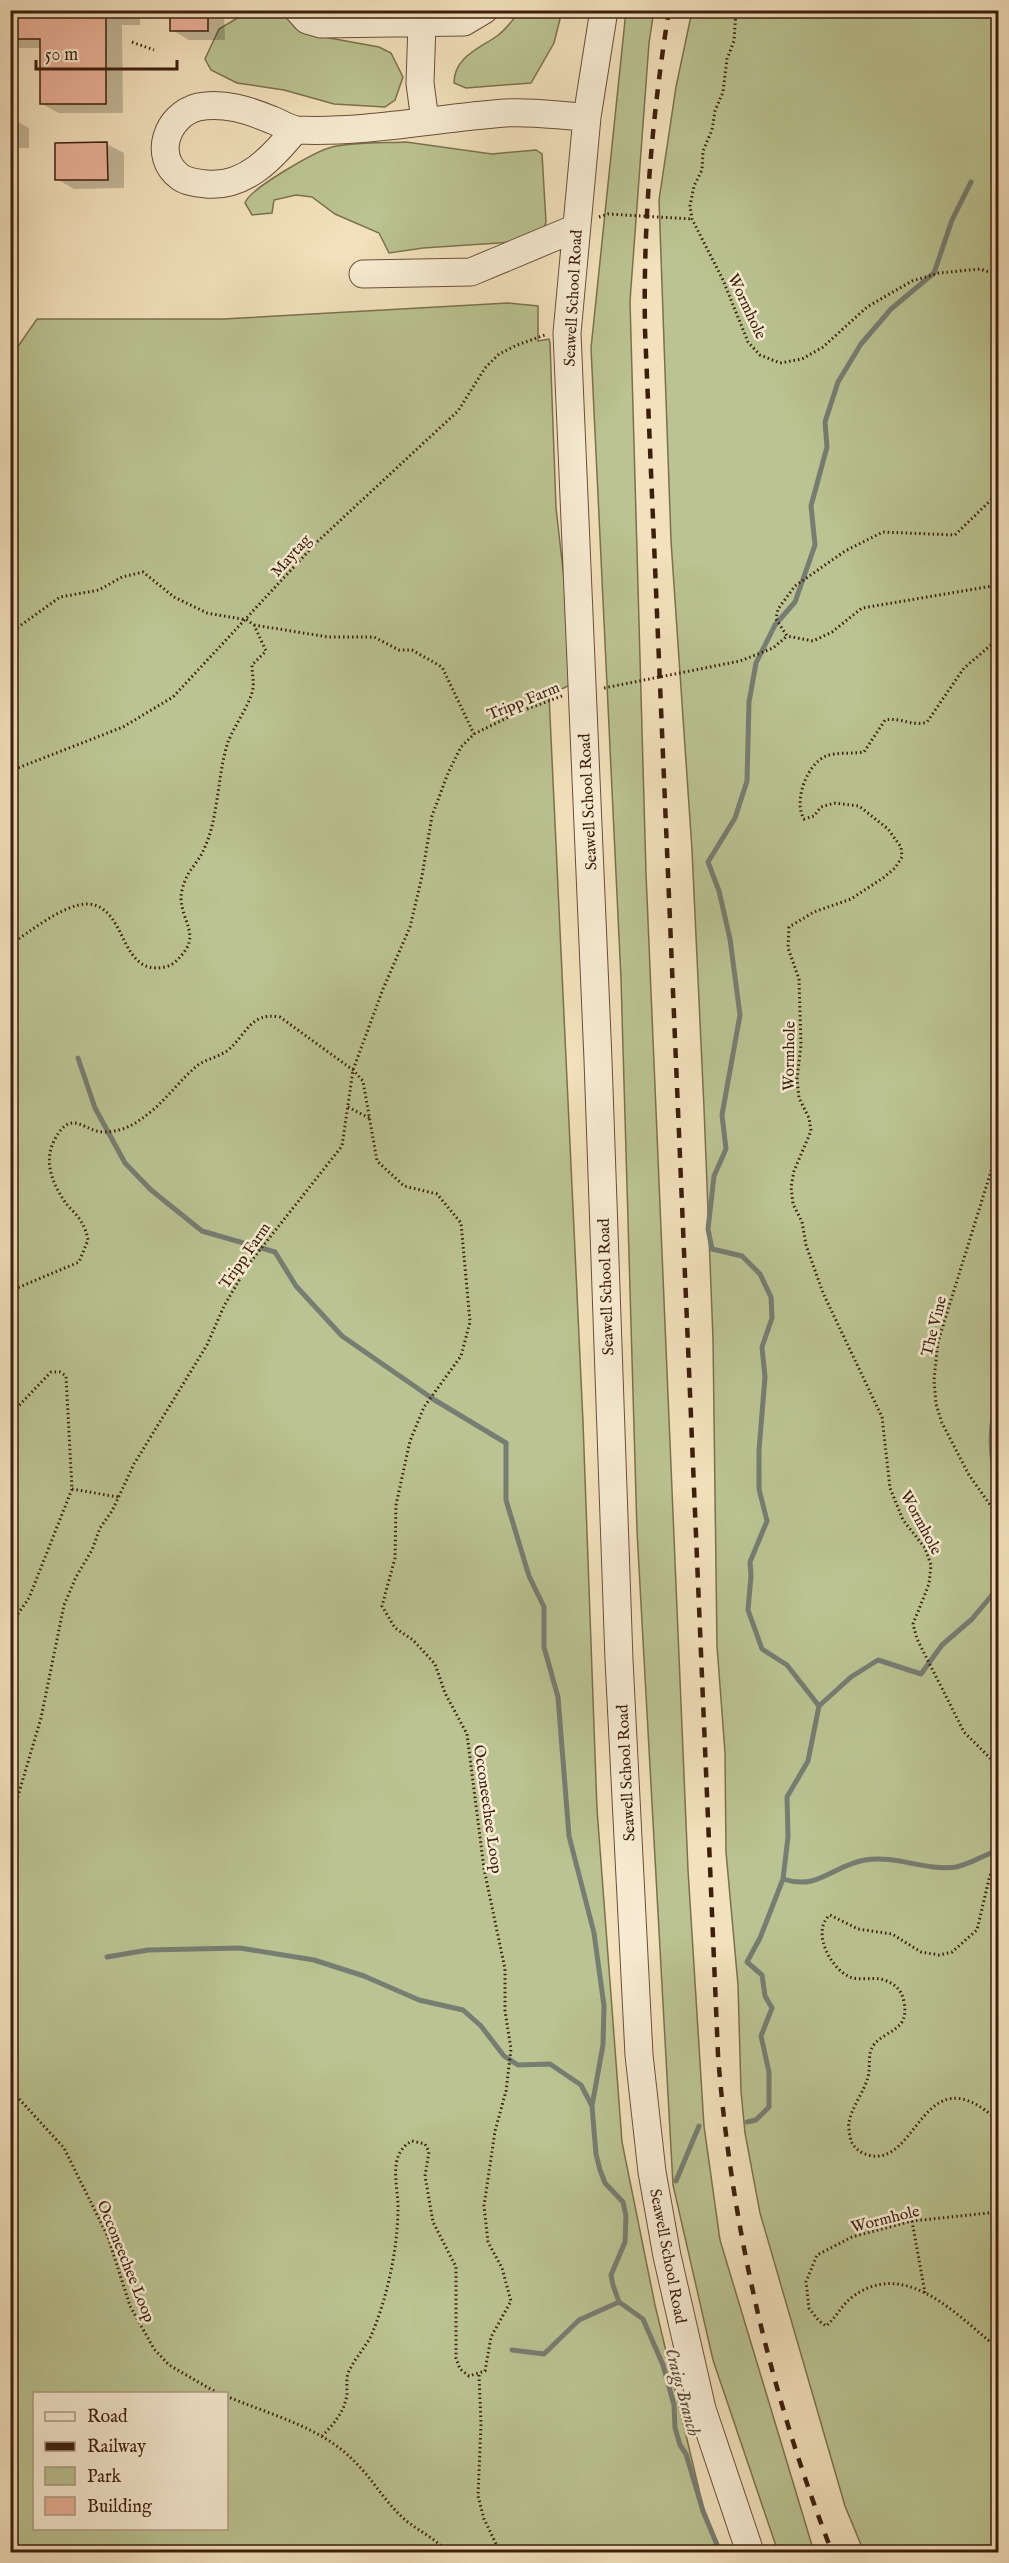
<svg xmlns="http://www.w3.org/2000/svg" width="1009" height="2563" font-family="'IM FELL English',serif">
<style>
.green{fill:#bac391;stroke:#7c704e;stroke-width:1.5;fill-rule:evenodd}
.shadow{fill:#0003}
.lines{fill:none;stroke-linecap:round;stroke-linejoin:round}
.stream{stroke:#767d72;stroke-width:5}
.building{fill:#ebb299;stroke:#3d1e0c;stroke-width:1.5}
.minor-casing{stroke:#6a4f38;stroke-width:29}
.path{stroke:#3d1e0c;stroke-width:3;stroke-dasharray:1.5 3;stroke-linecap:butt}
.minor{stroke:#f7ecd3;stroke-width:27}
.rail{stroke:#3d1e0c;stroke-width:4.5;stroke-dasharray:10 10;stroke-linecap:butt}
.labels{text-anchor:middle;stroke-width:5;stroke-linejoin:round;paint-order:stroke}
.street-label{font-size:16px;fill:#3d1e0c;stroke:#f7ecd3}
.water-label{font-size:18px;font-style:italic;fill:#5a4d3f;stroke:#f7ecd3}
</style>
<rect width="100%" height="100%" fill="#f2e1bc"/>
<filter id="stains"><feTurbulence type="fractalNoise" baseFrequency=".00333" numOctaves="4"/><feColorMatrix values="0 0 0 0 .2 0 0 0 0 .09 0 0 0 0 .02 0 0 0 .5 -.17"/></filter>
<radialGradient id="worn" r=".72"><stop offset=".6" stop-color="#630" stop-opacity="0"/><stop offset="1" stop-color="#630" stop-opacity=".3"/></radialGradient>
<path class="green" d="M 654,10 L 649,43 L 630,301 L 646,873 L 688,1870 L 704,2126 L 720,2240 L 814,2552 L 778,2552 L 713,2360 L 673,2185 L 637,1531 L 621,979 L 591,348 L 626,11 Z
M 249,11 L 282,11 L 324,37 L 379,47 L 391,53 L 403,77 L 395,100 L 385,107 L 334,104 L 284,90 L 237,83 L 211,70 L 205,59 L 219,29 Z
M 520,11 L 562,11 L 554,43 L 531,83 L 466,88 L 454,83 C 454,57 480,48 497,36 C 506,30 513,19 520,11 Z
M 692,11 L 998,11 L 998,2552 L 864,2552 L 845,2506 L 760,2213 L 745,2133 L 741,2091 L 738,1985 L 726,1852 L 725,1753 L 717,1646 L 713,1339 L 704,1108 L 692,850 L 671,541 L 659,200 L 676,87 Z
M 406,142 L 492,154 L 536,150 L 542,154 L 546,222 L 542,235 L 531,241 L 423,248 L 389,253 L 379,233 L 335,214 L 312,197 L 296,195 L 274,200 L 272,213 L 252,215 L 245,203 C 249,189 316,151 332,147 C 355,142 382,143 406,142 Z
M 508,303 L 538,306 L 538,341 L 549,339 L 550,343 L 556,508 L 568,614 L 572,684 L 549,695 L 583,1422 L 597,1809 L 622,2142 L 655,2305 L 705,2515 L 721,2552 L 11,2552 L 10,345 L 19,345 L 37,319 L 223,319 ZM 34,2394 L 226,2394 L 226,2528 L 34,2528 Z"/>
<path class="shadow" d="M 10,10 L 140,10 L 140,25 L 122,25 L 123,113 L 59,113 L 42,104 L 42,48 L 14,48 L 16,121 L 29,128 L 29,148 L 18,148 L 19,228 L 10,228 Z
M 172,10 L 224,10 L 225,40 L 189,40 L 172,30 Z
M 107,144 L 124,153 L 124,188 L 74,189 L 57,179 Z"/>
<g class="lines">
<path class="stream" d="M 78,1058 L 95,1108 L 125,1163 L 151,1190 L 202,1231 L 275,1252 L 296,1286 L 342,1336 L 433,1399 L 506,1443 L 506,1500 L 529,1576 L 544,1607 L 544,1647 L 558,1697 L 569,1836 L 594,1933 L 604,2006 L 603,2045 L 592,2106
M 998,1403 C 987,1427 991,1461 998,1486
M 819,1706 L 787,1665 L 762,1649 L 748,1610 L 751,1576 L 750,1562 L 767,1521 L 759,1489 L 759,1450 L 765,1377 L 762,1347 L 772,1318 L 771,1297 L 760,1274 L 742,1256 L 712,1249 L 708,1229 L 714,1176 L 726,1149 L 722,1115 L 740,1015 L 730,939 L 719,891 L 708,862 L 735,818 L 747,781 L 749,702 L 756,663 L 775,625 L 795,602 L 815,545 L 811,506 L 827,447 L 825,422 L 838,382 L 861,344 L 891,309 L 934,273 L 952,220 L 971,182
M 783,1879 C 819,1891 833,1865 865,1860 C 896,1855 925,1871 956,1867 C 971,1864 984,1855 998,1850
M 107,1957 L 148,1950 L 240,1948 L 314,1960 L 364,1976 L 419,2000 L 463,2010 L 481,2026 L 504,2056 L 518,2065 L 550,2064 L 581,2085 L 592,2106 L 596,2154 L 600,2170 L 605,2183 L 623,2202 L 626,2216 L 625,2242 L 611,2275 L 613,2285 L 619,2302 L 643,2319 L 663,2365 L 674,2405 L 675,2428 L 680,2445 L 686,2454 L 703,2511 L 720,2552
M 747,2122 L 756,2120 L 769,2107 L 769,2072 L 761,2036 L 772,2008 L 765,1996 L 762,1975 L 747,1962 L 760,1938 L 783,1879 L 788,1837 L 787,1797 L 808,1761 L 819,1706 L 851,1677 L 878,1660 L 921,1674 L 942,1645 L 972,1619 L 997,1589 L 997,1548
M 676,2181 L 699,2126
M 512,2350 L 544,2354 L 579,2320 L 619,2302"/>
</g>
<path class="building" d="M 10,10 L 106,10 L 106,104 L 40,104 L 40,39 L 10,39 Z
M 170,10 L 208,10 L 208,31 L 170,31 Z
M 107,142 L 108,180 L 55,180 L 55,143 Z"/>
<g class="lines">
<defs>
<path id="minor" d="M 298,10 L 307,20 L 321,24 L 464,22 L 484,10
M 604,10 L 587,117 L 567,333 L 598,1060 L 619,1660 L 639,2055 L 652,2172 L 667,2256 L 702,2409 L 750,2552
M 422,24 L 420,83 L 425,121
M 295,130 C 273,157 245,188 206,184 C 197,183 187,182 180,177 C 152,156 167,115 198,107 C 224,102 248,110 272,120 C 280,123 289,129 297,130 C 367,133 437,118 505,113 C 532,111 560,116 587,117
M 363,274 L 471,272 L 576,228"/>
</defs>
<use href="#minor" class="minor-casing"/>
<path class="path" d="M 736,10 L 734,41 L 727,59 L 723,92 L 715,111 L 712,130 L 703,151 L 702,170 L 694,186 L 690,206 L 692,219 L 723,280 L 748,342 L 760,355 L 780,363 L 802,359 L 823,347 L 867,307 L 912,281 L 939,273 L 980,269 L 998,275
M 132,42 L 154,50
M 599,217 L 608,214 L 692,219
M 998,493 L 955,535 L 883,532 L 845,551 L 795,586 L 778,609 L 776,619 L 787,636 L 813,641 L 832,632 L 862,608 L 998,585
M 254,625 L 328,637 L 374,637 L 399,650 L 412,650 L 442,667 L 474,734
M 10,633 L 60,597 L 99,590 L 122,577 L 143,572 L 174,597 L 207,613 L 247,620 L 254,625 L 266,651 L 252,665 C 252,673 254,681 253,688 C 251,703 234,726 228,742 C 217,775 219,818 204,849 C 200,859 192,867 187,876 C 184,882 181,892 181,898 C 182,923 201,935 180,957 C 177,961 171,966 165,967 C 118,977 128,905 87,904 C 64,904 29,932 10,945
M 998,639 L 964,668 L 927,722 C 913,727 901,717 885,720 L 864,752 C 852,754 837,752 826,756 C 807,764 793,801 804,819 L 814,816 L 821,807 L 834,803 L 859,806 L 888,829 L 901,847 L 902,857 L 895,868 L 883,878 L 851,899 L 814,912 L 789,927 L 788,948 L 799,979 L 801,1045 L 797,1079 L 799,1098 L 809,1118 L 811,1131 L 794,1171 L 791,1187 L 793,1204 L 802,1222 L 806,1245 L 823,1293 L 882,1417 L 890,1488 L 903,1520 L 925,1548 L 931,1565 L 929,1584 L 913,1624 L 917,1639 L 964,1732 L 990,1758 L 996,1775 L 998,1800
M 604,688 L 740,661 L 773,648 L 787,636
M 10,771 L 123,727 L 173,697 L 318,541 L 458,411 L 485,368 L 499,354 L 517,345 L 545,335
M 348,1107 L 371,1119
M 998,1130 L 992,1168 L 938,1342 L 934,1380 L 936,1404 L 942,1423 L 969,1475 L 998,1516
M 10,1291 L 79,1262 L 88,1240 C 87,1234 85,1228 82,1223 C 78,1215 70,1209 65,1202 C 52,1183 43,1160 55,1139 C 72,1107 85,1133 105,1132 C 126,1131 137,1123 153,1110 C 169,1096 182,1078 198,1065 C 207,1059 218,1057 227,1051 C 247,1035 249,1012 280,1017 L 353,1070 L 363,1081 L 377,1161 L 404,1186 L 437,1194 L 461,1223 L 470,1322 L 461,1356 L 424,1407 L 410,1441 L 396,1505 L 395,1558 L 382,1606 L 395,1628 L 413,1640 L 435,1664 L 445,1693 L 467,1734 L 484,1869 L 505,1969 L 505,2011 L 511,2049 L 506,2091 L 495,2131 L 484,2206 L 488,2242 L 502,2268 L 511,2301 L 491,2337 L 485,2371 L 469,2376 L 460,2369 L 456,2358 L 456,2267 L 433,2222 L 425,2176 L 429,2152 L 425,2144 L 412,2141 C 386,2155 399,2187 398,2211 C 397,2253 387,2298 371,2336 C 365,2348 355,2358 349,2371 C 346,2377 347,2386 347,2394 C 345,2411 334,2424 322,2436
M 10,1415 L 51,1372 L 60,1372 L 66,1376 L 72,1489 L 29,1598 L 13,1621 L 10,1633
M 72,1489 L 118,1497
M 10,1823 L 41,1718 L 64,1605 L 76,1577 L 92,1550 L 100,1528 L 112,1511 L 134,1464 L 207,1345 L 224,1306 L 248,1265 L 342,1146 L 353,1070 L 383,989 L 410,927 L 422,876 L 432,816 L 448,773 L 461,747 L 474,734 L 519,712 L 562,696
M 998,1853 L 989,1879 L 977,1930 L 952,1952 L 939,1955 L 921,1952 L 892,1934 L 858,1929 L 830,1915 C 811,1931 830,1967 848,1976 C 858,1982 873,1976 884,1980 C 895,1984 902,1990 904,2002 C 910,2032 885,2029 873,2046 C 867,2055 871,2066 868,2077 C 864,2092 851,2108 849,2123 C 848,2127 850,2137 851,2141 C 855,2149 861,2153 868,2155 C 919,2169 922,2050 998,2121
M 10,2089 L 64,2148 L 108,2237 L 130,2306 L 154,2349 L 169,2365 L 219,2394
M 998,2212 L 912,2221 L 852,2237 L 817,2255 L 806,2282 L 809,2308 L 819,2321 L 826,2326 C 836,2318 841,2306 851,2298 C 901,2259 950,2308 988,2340 L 998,2345
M 912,2221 L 925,2293
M 479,2375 L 481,2424 L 478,2496 L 484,2519 L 500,2552
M 226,2396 C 268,2414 321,2427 353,2460 C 371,2477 383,2499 401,2516 C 415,2530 435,2537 447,2552"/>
<use href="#minor" class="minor"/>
<path class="rail" d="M 669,10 C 652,115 643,223 645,330 L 718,2055 C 731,2225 770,2393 832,2552"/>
</g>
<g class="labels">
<g class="street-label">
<text transform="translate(572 298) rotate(-87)" y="6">Seawell School Road</text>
<text transform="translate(748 306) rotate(65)" y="6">Wormhole</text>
<text transform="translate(290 555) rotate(-48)" y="6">Maytag</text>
<text transform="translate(523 700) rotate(-22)" y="6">Tripp Farm</text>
<text transform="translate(587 802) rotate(-93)" y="6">Seawell School Road</text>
<text transform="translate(788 1056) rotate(-89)" y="6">Wormhole</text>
<text transform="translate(244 1255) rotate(-55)" y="6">Tripp Farm</text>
<text transform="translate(605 1287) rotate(-92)" y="6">Seawell School Road</text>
<text transform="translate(933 1326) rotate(-76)" y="6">The Vine</text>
<text transform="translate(922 1522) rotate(62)" y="6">Wormhole</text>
<text transform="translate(625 1773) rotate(-93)" y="6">Seawell School Road</text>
<text transform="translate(489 1809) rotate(82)" y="6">Occoneechee Loop</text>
<text transform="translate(885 2218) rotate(-14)" y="6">Wormhole</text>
<text transform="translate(669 2256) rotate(79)" y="6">Seawell School Road</text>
<text transform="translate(127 2261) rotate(68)" y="6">Occoneechee Loop</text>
</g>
<g class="water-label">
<text transform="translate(683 2392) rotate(75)" y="6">Craigs Branch</text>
</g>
</g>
<rect width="1009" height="2563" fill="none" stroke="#f2e1bc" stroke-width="36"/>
<rect x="12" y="12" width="985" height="2539" fill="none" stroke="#3d1e0c" stroke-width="3"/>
<rect x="18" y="18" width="973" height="2527" fill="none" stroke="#3d1e0c" stroke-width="1.5"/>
<rect x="33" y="2392" width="195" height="138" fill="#f7ecd3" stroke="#ad9a83" stroke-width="1.5"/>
<rect x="45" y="2412" width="30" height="9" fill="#f7ecd3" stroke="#ad9a83" stroke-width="1.5"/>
<text x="87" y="2422" font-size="18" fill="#3d1e0c">Road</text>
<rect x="45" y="2442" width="30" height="9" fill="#3d1e0c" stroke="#ad9a83" stroke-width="1.5"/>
<text x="87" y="2452" font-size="18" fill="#3d1e0c">Railway</text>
<rect x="45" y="2467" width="30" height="18" fill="#bac391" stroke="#ad9a83" stroke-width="1.5"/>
<text x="87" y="2482" font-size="18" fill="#3d1e0c">Park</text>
<rect x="45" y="2497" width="30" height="18" fill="#ebb299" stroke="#ad9a83" stroke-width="1.5"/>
<text x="87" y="2512" font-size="18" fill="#3d1e0c">Building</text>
<path d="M36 60v9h141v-9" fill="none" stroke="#3d1e0c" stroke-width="3"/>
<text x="45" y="60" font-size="18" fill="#3d1e0c" stroke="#f7ecd3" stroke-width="4.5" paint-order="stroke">50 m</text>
<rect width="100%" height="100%" filter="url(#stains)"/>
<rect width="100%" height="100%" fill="url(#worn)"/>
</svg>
